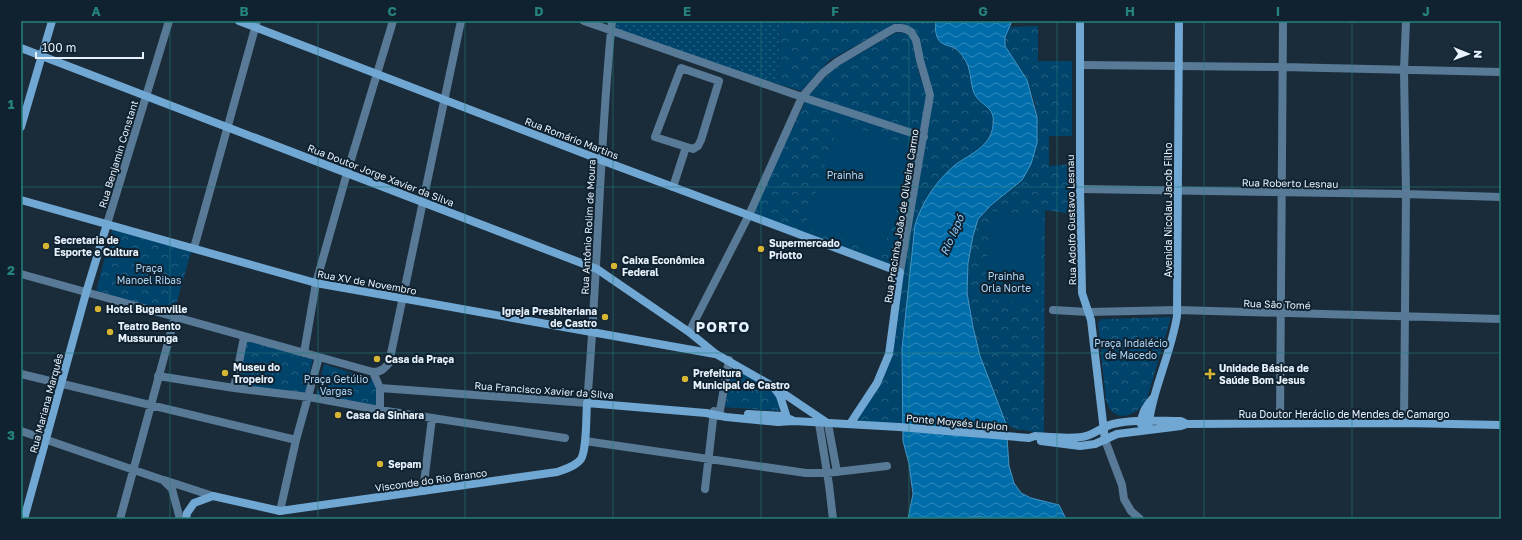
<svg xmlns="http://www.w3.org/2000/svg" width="1522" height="540" font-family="'Golos Text',sans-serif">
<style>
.grass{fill:url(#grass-dots)}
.forest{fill:url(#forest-crowns)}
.pitch{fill:#00436b}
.water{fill:url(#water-waves);stroke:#4595c3}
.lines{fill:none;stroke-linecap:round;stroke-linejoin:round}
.street{stroke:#587a96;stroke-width:8}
.secondary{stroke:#71a7d3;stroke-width:8}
.grid{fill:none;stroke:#25827c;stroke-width:1;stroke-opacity:0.55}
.poi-dot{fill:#d6b534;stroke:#102230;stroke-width:1.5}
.labels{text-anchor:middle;stroke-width:4;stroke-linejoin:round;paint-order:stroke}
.street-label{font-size:10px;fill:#e7f2fc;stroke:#102230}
.park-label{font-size:10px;fill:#afd7f8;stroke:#102230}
.poi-label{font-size:10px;font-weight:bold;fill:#e7f2fc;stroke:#102230;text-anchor:start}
.water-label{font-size:11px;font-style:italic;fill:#8fcdff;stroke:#102230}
.district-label{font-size:14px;font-weight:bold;letter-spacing:1px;fill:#e7f2fc;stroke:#102230}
.neatline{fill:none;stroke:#25827c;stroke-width:1.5}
.grid-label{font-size:13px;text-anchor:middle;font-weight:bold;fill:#25827c}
</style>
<defs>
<pattern id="grass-dots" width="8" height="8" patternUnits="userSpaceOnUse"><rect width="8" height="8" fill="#00436b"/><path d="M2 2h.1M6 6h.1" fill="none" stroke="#255f81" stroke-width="1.8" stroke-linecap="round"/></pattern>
<pattern id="forest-crowns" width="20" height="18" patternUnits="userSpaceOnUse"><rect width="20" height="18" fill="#00436b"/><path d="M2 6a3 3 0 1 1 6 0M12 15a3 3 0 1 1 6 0" fill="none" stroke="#255f81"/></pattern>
<pattern id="water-waves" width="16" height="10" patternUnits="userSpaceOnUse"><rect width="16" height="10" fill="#006dab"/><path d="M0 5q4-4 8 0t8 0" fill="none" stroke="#3289bc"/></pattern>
</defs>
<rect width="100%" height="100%" fill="#1a2c3a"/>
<path class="grass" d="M 614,21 L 780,21 L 778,84 L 612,36 Z"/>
<path class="forest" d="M 780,21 L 936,21 L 935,28 L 942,43 C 968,52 967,64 973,87 C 976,100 991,104 993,117 C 994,122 993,127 991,132 C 983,153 968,154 954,167 C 937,183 922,202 915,225 L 902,349 L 903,425 L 856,422 L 879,385 L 885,373 L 932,95 L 916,36 L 893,25 L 830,60 L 801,91 L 778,84 Z
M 1038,26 L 1038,61 L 1072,61 L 1072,136 L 1049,136 L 1049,166 L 1072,164 L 1073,212 L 1072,214 L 1045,210 L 1044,433 L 1015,429 L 1006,424 L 980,356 L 973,327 L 967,293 L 968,263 L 973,236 L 978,219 L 991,205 L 1022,180 L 1037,117 L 1035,103 L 1027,80 L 1005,46 L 1005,37 L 1009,27 Z
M 905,32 C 918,41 915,59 919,73 C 921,80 924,87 927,94 L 898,268 L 751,214 L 808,96 L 833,69 L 895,33 Z
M 112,230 L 192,249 L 173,315 L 96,292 Z
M 1171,317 L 1146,402 C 1134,417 1114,424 1106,401 L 1098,323 L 1101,319 L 1105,319 Z
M 245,340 L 313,358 L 305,396 L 236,386 Z
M 324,364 L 376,381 L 376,406 L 316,397 Z
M 730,364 L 778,394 L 780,402 L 779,411 L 725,407 Z"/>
<path class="pitch" d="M 839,122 L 916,147 L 882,252 L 805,227 Z
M 992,211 L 1043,217 L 1034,304 L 983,299 Z"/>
<path class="water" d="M 936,21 L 1012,21 L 1005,37 L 1005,46 L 1027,80 L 1037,117 L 1037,143 L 1031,164 L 1022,180 L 991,205 L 978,219 L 973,236 L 968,263 L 967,293 L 973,327 L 980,356 L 1006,424 L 1009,466 L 1014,483 L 1021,493 L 1031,498 L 1059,505 L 1066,519 L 987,519 C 982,516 973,516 968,519 L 908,519 L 913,494 L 909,464 L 903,441 L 902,349 L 915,225 C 922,202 937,180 955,165 C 970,154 991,147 993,125 C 996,106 980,106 974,93 C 970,82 971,67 964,58 C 962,55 959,51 956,49 C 952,46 946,46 942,43 C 935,39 935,28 936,21 Z"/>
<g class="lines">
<path class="street" d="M 584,21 L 802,97 L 924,137
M 1080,65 L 1282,67 L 1501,72
M 681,68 L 719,81 L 701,140 L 698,146 L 693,149 L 655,137 Z
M 673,187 L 686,147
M 1080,189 L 1406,194 L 1501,197
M 107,224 L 169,21
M 194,248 L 257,21
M 21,274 L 373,372 C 381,372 384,369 389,363 L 461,21
M 1053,310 L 1088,312 L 1177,310 L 1501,319
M 689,332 L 749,215 L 802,97 L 823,73 L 837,62 L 886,33 L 895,28 L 901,28 L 906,29 L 911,32 L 916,40 L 920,60 L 930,95 L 900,272
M 304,353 L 316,283 L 347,173 L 393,21
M 373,372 L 380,388 L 380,410
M 21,374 L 296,440
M 158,376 L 234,388 L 309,397 L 380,410 L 565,438
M 234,388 L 244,337
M 380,388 L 587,403 C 598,276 599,148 612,21
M 719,416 L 729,360
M 819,423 L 829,485 L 833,519
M 1280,423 L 1283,21
M 1404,423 L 1406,194 L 1404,70 L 1406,21
M 828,424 L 837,472
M 21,431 L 163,480 L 172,489 L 180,519
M 1105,440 L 1122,485 L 1124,499 L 1131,511 L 1140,519
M 585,441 L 806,473 L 827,473 L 887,466
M 164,480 L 213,496
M 705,489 L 714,411
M 423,491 L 432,418
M 280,511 L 296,440 L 319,357
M 120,519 L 175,317"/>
<path class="secondary" d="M 239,21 L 601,160 L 900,272 L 889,354 L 877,383 L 850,424
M 1080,21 L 1080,189 L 1082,293 L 1091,320 L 1105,440
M 21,48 L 597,269 L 689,332 L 716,354 L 774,387 L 826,422
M 21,127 L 52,21
M 21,200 L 316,283 L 715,354
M 775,389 L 780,396 L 788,421
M 748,414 L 782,416 L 792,420
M 1141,424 C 1141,414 1147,404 1154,397
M 1148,429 C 1152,390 1171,354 1177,316 L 1179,21
M 1041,441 L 1080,446 L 1095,444 L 1117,434 L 1181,426 L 1187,424
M 24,519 L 86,293 L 107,224
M 186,519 L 187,513 L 194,503 L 213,496 L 280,511 L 557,472 C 565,469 576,466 581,459 C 587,449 586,415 587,403 L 706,413 L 726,417 L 778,422 L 794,421 L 899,427 L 1029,438 L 1035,436 C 1050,437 1067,439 1082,437 C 1093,436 1101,427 1113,424 C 1135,419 1158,421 1181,421 L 1187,424 L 1404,423 L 1501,425"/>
</g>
<path class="grid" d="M 170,21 L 170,519M 318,21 L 318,519M 465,21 L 465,519M 613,21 L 613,519M 761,21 L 761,519M 909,21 L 909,519M 1057,21 L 1057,519M 1204,21 L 1204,519M 1352,21 L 1352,519M 21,187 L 1501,187M 21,353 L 1501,353"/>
<g class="poi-dot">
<circle cx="46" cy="246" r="4"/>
<circle cx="761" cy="249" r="4"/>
<circle cx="614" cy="266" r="4"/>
<circle cx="98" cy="309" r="4"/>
<circle cx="605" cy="317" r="4"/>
<circle cx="110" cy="332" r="4"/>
<circle cx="377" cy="359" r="4"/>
<circle cx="225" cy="373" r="4"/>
<path d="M1208 368h4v4h4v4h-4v4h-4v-4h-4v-4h4z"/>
<circle cx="685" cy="379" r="4"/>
<circle cx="338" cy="415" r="4"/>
<circle cx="380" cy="464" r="4"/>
</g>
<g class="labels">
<g class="street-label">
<text transform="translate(572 138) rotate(21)" y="4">Rua Romário Martins</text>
<text transform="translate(118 154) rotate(-73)" y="4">Rua Benjamin Constant</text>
<text transform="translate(381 175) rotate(21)" y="4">Rua Doutor Jorge Xavier da Silva</text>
<text transform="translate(1290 183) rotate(1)" y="4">Rua Roberto Lesnau</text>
<text transform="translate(1168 210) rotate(-90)" y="4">Avenida Nicolau Jacob Filho</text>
<text transform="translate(901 216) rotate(-81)" y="4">Rua Pracinha João de Oliveira Carmo</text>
<text transform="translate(1071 220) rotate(-91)" y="4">Rua Adolfo Gustavo Lesnau</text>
<text transform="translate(588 227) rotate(-87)" y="4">Rua Antônio Rolim de Moura</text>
<text transform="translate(367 282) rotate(10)" y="4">Rua XV de Novembro</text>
<text transform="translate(1277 304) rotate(2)" y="4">Rua São Tomé</text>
<text transform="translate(544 390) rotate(4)" y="4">Rua Francisco Xavier da Silva</text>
<text transform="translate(46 403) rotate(-75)" y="4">Rua Mariana Marquês</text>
<text x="1344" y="418">Rua Doutor Heráclio de Mendes de Camargo</text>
<text transform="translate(957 422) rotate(5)" y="4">Ponte Moysés Lupion</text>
<text transform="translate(431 480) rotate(-8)" y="4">Visconde do Rio Branco</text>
</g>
<g class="park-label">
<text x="845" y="179">Prainha</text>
<text x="149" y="272">Praça<tspan x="149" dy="12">Manoel Ribas</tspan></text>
<text x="1006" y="280">Prainha<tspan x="1006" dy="12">Orla Norte</tspan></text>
<text x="1131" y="347">Praça Indalécio<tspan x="1131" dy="12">de Macedo</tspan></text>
<text x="336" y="383">Praça Getúlio<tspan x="336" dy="12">Vargas</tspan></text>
</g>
<g class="poi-label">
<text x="54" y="244">Secretaria de<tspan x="54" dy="12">Esporte e Cultura</tspan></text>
<text x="769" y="247">Supermercado<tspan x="769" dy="12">Priotto</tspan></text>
<text x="622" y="264">Caixa Econômica<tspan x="622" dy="12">Federal</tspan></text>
<text x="106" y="313">Hotel Buganville</text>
<text x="597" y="315" text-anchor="end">Igreja Presbiteriana<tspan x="597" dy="12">de Castro</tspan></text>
<text x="118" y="330">Teatro Bento<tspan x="118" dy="12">Mussurunga</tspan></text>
<text x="385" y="363">Casa da Praça</text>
<text x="233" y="371">Museu do<tspan x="233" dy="12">Tropeiro</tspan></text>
<text x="1219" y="372">Unidade Básica de<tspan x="1219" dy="12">Saúde Bom Jesus</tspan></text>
<text x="693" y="377">Prefeitura<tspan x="693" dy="12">Municipal de Castro</tspan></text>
<text x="346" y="419">Casa da Sinhara</text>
<text x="388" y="468">Sepam</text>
</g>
<g class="water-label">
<text transform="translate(952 235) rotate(-66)" y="4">Rio Iapó</text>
</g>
<g class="district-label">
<text x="723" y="332">PORTO</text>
</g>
</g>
<rect width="1522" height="540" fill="none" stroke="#102230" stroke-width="44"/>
<g transform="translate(1468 54) rotate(91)" stroke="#102230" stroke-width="3" paint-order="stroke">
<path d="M0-3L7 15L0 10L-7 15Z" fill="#e7f2fc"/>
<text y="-6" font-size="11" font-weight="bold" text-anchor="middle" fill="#e7f2fc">N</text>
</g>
<path d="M36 52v6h107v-6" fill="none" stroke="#e7f2fc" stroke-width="2"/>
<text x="42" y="52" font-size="12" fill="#e7f2fc" stroke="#102230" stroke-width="3" paint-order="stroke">100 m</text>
<rect x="22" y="22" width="1478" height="496" class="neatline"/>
<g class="grid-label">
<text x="96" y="16">A</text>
<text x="244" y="16">B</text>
<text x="392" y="16">C</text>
<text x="539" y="16">D</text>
<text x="687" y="16">E</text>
<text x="835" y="16">F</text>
<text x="983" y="16">G</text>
<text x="1130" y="16">H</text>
<text x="1278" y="16">I</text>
<text x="1426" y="16">J</text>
<text x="11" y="109">1</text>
<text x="11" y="275">2</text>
<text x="11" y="440">3</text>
</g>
</svg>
